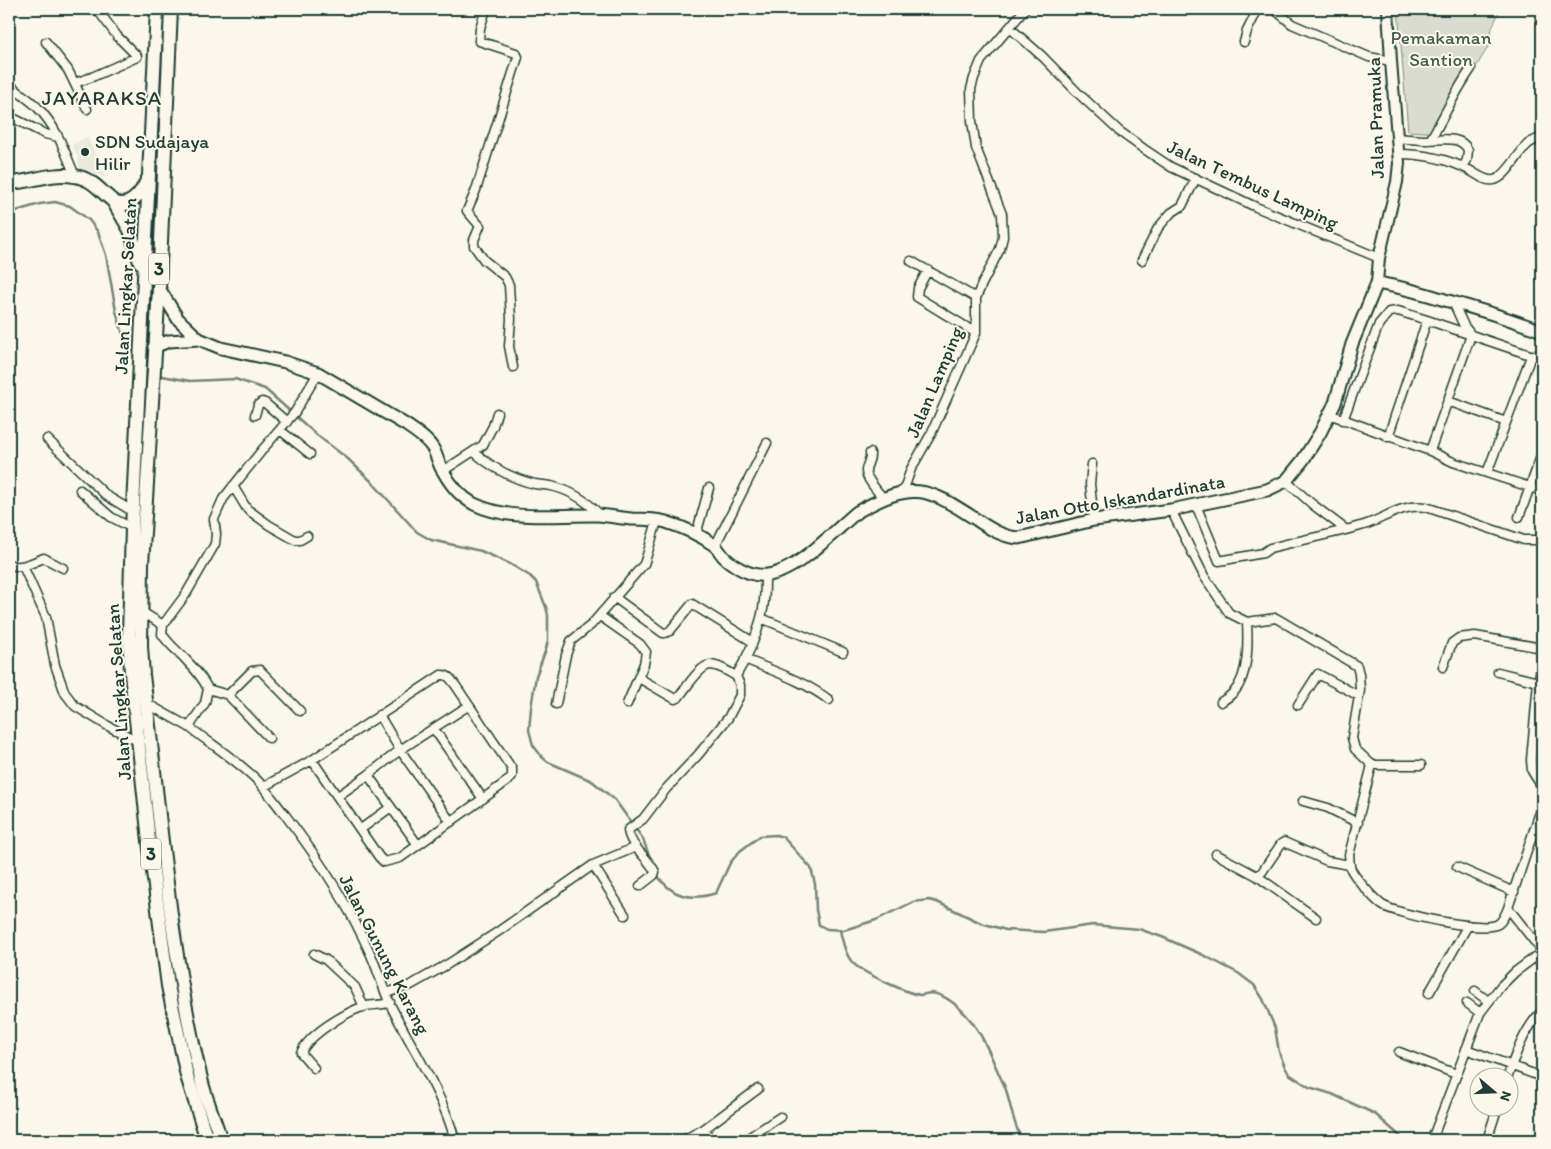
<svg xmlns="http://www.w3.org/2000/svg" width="1551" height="1149" font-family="Itim,sans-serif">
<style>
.built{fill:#eae9de}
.green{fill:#dbdcd1;stroke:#7d8c82}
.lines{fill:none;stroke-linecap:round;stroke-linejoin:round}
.stream{stroke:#74847b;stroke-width:2.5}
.minor-casing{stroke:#1f3d34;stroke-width:11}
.tertiary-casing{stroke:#1f3d34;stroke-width:14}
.secondary-casing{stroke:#1f3d34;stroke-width:15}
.primary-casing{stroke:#1f3d34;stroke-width:16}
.minor{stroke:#fbf7ec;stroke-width:8}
.tertiary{stroke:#fbf7ec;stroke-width:10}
.secondary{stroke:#fbf7ec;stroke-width:11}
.primary{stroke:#fbf7ec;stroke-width:12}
.poi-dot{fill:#1f3d34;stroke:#fbf7ec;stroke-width:2}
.labels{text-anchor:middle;stroke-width:4;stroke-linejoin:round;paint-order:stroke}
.shield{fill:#fbf7ec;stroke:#61756b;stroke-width:1}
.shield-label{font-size:18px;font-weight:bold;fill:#1f3d34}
.park-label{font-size:19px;fill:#455d53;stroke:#fbf7ec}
.street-label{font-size:19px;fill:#1f3d34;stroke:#fbf7ec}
.poi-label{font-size:19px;fill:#1f3d34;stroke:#fbf7ec;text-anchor:start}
.quarter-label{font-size:21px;letter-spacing:1px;fill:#1f3d34;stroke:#fbf7ec}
</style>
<rect width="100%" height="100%" fill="#fbf7ec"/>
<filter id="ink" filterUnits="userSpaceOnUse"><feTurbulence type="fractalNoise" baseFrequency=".02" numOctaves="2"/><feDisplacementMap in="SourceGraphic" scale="10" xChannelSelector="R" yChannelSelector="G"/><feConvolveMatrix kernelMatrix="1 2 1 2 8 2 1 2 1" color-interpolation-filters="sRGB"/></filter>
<g filter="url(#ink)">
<path class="built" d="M 87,137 L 107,178 L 84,169 L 80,169 L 78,158 L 72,145 Z"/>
<path class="green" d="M 1398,9 L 1501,9 L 1492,27 L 1490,44 L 1468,80 L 1440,133 L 1408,131 Z"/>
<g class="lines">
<path class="stream" d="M 9,213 L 40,204 L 55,202 L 70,206 L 89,220 L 98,232 L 106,255 L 116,311 L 127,348 L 135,355
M 159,374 L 162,376 L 190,381 L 235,379 L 265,389 L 318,436 L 348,459 L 371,481 L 417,532 L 431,540 L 481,551 L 510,564 L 530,576 L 536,582 L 546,607 L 548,615 L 548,640 L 546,649 L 536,676 L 531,708 L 529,730 L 533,745 L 542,757 L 548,762 L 592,781 L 615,800 L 643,839 L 651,861
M 657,875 C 672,897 691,901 716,893 L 730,863 L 740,851 L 760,836 L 776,835 L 783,837 L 811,868 L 815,884 L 816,910 L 819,925 L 827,929 L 844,930 L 876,920 L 913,902 L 929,900 L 937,902 L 981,923 L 1006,930 L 1044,932 L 1093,925 L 1139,929 L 1162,937 L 1203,955 L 1238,973 L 1254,985 L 1263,999 L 1275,1028 L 1279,1052 L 1285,1067 L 1289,1074 L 1309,1087 L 1332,1094 L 1375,1114 L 1401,1137 L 1401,1140
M 840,930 C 842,940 845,954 852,962 C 860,972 907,993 920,995 C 924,995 927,993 931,993 C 941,994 952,1001 958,1007 C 978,1024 988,1049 998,1072 C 1001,1079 1005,1086 1007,1093 C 1011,1109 1014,1125 1022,1140"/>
<defs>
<path id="minor" d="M 486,9 L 480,28 L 479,41 L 516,53 L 518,57 L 476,190 L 467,211 L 480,226 L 474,240 L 474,246 L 484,260 L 505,277 L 509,285 L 511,319 L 509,346 L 513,367
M 1274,9 L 1292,24 L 1369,57 L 1391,61
M 1010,28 L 1043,57 L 1079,94 L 1119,131 L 1144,149 L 1171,167 L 1256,207 L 1379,258
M 46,42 L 68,70 L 87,109
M 1244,42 L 1247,31 L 1258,9
M 9,83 C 17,93 29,98 38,108 C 57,127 65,152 75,176
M 75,83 L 92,77 L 137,57 L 137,56 L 117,36 L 97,9
M 9,116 L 45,134 L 58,137
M 1397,138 C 1408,139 1418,140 1429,140 C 1441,140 1461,135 1468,150 L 1467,160 L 1463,167
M 1430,140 C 1444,117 1455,92 1471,69
M 1398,154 C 1424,154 1446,158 1469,170 C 1476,174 1486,182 1494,180 C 1506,178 1519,152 1528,144 C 1532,141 1538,139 1542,137
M 1142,260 L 1158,228 L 1171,213 L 1182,206 L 1196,178
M 911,261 L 976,298
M 928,270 L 918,288 L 917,297 L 976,333
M 1453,302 L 1464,326 L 1471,335
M 1471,335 L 1430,451 L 1453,462 L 1542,491
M 318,373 L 295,412 L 263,449 L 223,499 L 214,519 L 216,534 L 215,544 L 186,594 L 163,625 L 162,634 C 169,645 179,652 187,661 C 195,669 203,679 208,689 L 205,703 L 189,727 C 212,745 237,760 258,781 C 268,792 277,805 286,816 C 319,859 349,905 371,955 C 378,971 383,988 390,1004 C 412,1049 442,1091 455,1140
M 1448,401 L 1506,422
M 1329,414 L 1430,451
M 255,415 L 258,405 L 262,402 L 265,403 L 287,422
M 1343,420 L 1379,324 L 1389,312 L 1398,311 L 1427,320 L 1542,359
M 280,430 L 310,454
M 1388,437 L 1427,320
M 47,439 L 107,496 L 132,511
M 474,452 C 491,467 513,479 535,484 C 540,485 545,485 551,486 C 569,490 587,501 600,515
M 870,453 C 871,460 867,463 866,470 C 865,478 879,493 884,499
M 1092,464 L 1090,484 L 1094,520
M 443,471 L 483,445 L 493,426 L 497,413
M 1487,473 L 1531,356 L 1534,355
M 1286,481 L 1312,504 L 1345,529
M 233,486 L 247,509 L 269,525 L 295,540 L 300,540 L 307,536
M 80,490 L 111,517 L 132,528
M 903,492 L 911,469 L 931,434 L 976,333 L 976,298 L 982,284 L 1000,249 L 1003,237 L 1002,214 L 976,148 L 972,121 L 971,89 L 974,78 L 981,61 L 1025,9
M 1196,505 L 1219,561 L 1263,553 L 1270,548 C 1301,540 1333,534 1364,525 C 1386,518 1401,504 1426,507 L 1524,540 L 1542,540
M 1171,510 L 1204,576 L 1229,613 L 1247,622 L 1276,618 L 1357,666 L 1359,674 L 1360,690 L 1352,738 L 1355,749 L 1372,765 L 1349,855 C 1350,859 1349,863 1350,867 C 1353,876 1374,899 1382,905 C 1396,914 1485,933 1498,924 C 1503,921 1506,913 1508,908
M 1519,517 L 1542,454
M 696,535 L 709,488
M 715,546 L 767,443
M 9,564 C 20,570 33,562 44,558 L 63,568
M 23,566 L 46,617 L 55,665 L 65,693 L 75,706 L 108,726 L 138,741
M 614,597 L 663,633 L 665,633 L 670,631 L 692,604 L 753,642
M 142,612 L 163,625
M 600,616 L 640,644 L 646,652 L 644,664 L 627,704
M 761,618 L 843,652
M 745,659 C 773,671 804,681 829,700
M 1542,666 L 1538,682 L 1531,760 L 1532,771 L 1542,787
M 1443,667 L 1452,643 L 1459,638 L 1475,636 L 1542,648
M 1498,672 L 1538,682
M 736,676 C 747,658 756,638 761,618 C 765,604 765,590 765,575
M 639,678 L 675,699 L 678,698 C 685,690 699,666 710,665 C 720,665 728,672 736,676 L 740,685 L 740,695 L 728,718 L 698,755 L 666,789 L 643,819 L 628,830 C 630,847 649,858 655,872 L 654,875 L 640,886
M 208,689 L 228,695 L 269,738
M 228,695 L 252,671 L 260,670 L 300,711
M 1221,702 C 1226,699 1230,696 1234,692 C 1249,675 1248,643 1247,622
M 146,703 L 189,727
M 556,704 L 566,655 L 571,641 L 591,625 L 644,564 L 647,555 L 657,521
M 1298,705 L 1318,674 L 1359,696
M 379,715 L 400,750 L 451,822
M 434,729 L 483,799
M 1372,765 L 1421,765
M 368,775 L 418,845
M 263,787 L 312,760 L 441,675 C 449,674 452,681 456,686 L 512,769 L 512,776 L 509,780 L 400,858 L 384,862 L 379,857 L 312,760
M 338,796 L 368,775 L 400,750 L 468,706
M 1303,801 L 1328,808 L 1358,823
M 1542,806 L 1508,908 L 1542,951
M 361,829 L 391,807
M 1216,854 L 1257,876 L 1316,918
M 593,865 L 625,915
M 1457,867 L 1514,892
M 1257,876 L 1262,872 L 1281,844 L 1284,842 L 1327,861 L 1350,865
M 314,954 L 326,960 L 355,987 L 364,1007
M 1475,991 L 1488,1001
M 386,993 L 411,985 L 448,964 L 499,931 L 593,865 L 636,847
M 1429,993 L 1468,925
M 1467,1003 L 1480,1013
M 1466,1049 L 1542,1077
M 1399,1052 L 1456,1074
M 314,1068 L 301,1053 C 308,1035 347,1011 366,1006 C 374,1004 382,1006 390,1002
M 1508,1076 C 1515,1054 1525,1028 1542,1011
M 308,1139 L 309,1140
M 683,1140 L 704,1129
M 710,1140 L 704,1129 L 758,1089
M 745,1140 L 780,1117
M 1437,1140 L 1435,1139 L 1434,1134 L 1480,1013 L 1500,987 L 1515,972 L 1542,952
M 1487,1140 L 1498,1106"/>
<path id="tertiary" d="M 1377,283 L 1379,258 L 1397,182 L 1399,163 L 1391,61 L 1388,9"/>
<path id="secondary" d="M 159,288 L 178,319 L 199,339 L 221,348 L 285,362 L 318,373 L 406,425 C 415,431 426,438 432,447 C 437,454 438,464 443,471 C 450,484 461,497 474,504 C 511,522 558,514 598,515 C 609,516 621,518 632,519 C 643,519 655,519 666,522 C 682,527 700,535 714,545 C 719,549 721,555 726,559 C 737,568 753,577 768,575 C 798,571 833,532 857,512 C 913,481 925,486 977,520 C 990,529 1003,537 1019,538 L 1094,520 L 1171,510 L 1267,490 L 1286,481 L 1303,460 L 1320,433 L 1335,403 L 1352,344 L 1377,283 C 1400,287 1423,293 1445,300 C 1478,309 1510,319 1542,331
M 154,347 L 169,341 L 199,339"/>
<path id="primary" d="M 157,9 L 132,528 L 129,635 L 131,673 L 149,841 L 168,986 L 187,1076 L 207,1140
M 171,9 L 159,288 L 142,565 L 141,646 L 143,675 C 160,811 169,949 202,1083 C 207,1102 215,1121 221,1140
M 9,183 C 31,182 52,172 74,176 C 92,178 100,191 113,201 C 128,212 142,192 147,180
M 113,201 L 130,230 L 140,262"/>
</defs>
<use href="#minor" class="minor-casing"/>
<use href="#tertiary" class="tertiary-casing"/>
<use href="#secondary" class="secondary-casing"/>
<use href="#primary" class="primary-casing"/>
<use href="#minor" class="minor"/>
<use href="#tertiary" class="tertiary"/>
<use href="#secondary" class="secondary"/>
<use href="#primary" class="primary"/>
</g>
</g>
<circle class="poi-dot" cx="85" cy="152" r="5"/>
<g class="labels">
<g class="shield">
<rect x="149" y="253.5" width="20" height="31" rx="4"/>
<rect x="141" y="838.5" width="20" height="31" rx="4"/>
</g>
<g class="shield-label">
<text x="159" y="275">3</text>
<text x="151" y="860">3</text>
</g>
<g class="park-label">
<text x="1441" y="44">Pemakaman<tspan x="1441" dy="22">Santion</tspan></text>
</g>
<g class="street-label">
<text transform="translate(1375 118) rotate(-92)" y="7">Jalan Pramuka</text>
<text transform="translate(1253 184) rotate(25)" y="7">Jalan Tembus Lamping</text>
<text transform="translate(125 286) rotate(-87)" y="7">Jalan Lingkar Selatan</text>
<text transform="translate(934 382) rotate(-67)" y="7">Jalan Lamping</text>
<text transform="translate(1120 499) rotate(-10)" y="7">Jalan Otto Iskandardinata</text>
<text transform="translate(118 692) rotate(-94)" y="7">Jalan Lingkar Selatan</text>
<text transform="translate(385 954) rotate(63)" y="7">Jalan Gunung Karang</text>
</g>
<g class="poi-label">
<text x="95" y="148">SDN Sudajaya<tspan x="95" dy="22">Hilir</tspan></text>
</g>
<g class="quarter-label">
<text x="102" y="105">JAYARAKSA</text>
</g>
</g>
<rect width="1551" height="1149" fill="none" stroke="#fbf7ec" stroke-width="30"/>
<rect x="15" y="15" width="1521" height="1119" fill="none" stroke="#1f3d34" stroke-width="2" filter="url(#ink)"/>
<g transform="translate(1494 1092) rotate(109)"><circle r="24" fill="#fbf7ec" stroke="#a3ada2"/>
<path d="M0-4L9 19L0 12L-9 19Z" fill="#1f3d34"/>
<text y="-8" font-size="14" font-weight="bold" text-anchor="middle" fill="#1f3d34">N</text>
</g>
</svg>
